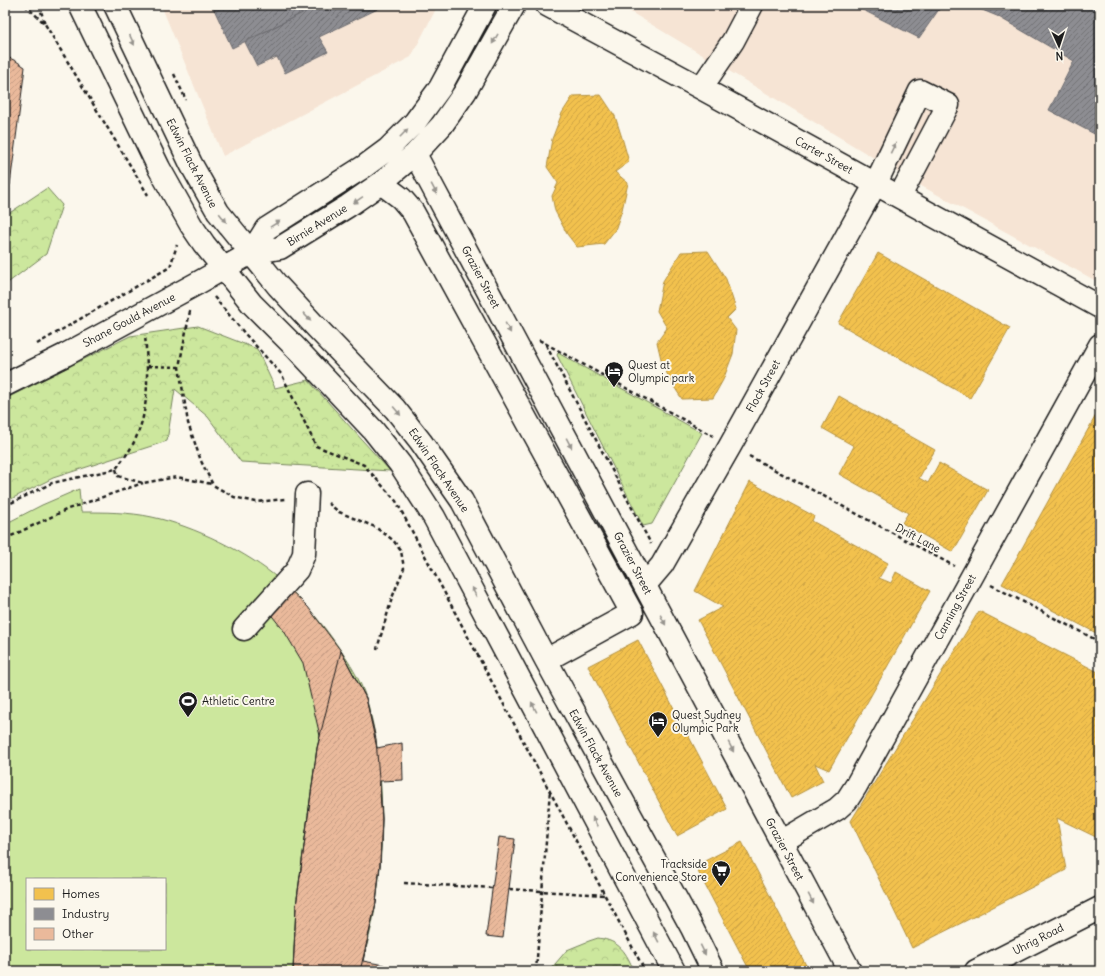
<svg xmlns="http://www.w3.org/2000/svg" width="1105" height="976" font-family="Delius,sans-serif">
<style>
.built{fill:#f6e4d4}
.grass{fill:url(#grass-tufts);stroke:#74825c}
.forest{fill:url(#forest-crowns);stroke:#74825c}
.garden{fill:#cce79d;stroke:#74825c;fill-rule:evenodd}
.homes{fill:url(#homes-hatch);stroke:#b2903f}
.industry{fill:url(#industry-hatch);stroke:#6b6b6f}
.building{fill:url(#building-hatch);stroke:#1c1c1c}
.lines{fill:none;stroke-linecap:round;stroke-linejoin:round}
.minor-casing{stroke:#1c1c1c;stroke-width:25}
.path{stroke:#1c1c1c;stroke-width:2.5;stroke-dasharray:4 3;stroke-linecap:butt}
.minor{stroke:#fbf7ec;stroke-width:22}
.oneway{fill:#97948e}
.labels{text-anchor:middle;stroke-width:4;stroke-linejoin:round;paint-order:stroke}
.street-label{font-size:11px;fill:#1c1c1c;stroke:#fbf7ec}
.poi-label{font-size:11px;fill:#1c1c1c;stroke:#fbf7ec;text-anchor:start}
</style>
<defs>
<pattern id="grass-tufts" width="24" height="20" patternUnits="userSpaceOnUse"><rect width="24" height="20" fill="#cce79d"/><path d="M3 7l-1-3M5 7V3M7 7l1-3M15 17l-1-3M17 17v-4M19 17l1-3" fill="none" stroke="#afc687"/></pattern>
<pattern id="forest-crowns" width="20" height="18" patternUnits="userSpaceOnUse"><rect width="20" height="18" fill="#cce79d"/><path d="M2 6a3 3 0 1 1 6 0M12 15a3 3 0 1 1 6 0" fill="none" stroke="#afc687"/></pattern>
<pattern id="homes-hatch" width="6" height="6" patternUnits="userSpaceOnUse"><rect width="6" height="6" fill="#f2c14e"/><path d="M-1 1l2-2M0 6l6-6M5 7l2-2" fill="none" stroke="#cfa544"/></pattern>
<pattern id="industry-hatch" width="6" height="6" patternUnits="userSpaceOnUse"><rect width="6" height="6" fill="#8d8d92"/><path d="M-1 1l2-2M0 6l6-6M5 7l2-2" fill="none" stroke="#727276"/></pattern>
<pattern id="building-hatch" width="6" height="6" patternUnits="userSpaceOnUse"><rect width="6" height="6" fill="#eab99b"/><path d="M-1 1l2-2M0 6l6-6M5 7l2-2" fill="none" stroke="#c89e85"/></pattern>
</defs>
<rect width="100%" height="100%" fill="#fbf7ec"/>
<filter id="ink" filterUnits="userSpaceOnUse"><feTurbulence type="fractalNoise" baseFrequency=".025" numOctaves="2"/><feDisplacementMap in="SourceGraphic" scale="8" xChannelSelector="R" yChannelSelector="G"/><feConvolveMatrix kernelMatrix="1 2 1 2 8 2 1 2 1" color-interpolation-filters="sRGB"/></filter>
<g filter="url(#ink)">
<path class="built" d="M 161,5 L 438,5 L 411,57 L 223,156 Z
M 619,5 L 1100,5 L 1100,283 L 914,182 Z"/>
<path class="grass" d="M 558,353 L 702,433 L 652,524 L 643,526 L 557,355 Z"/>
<path class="forest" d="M 47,188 L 62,205 L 46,254 L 5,285 L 5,216 Z
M 198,326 L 257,349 L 275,388 L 308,380 L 390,471 L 241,462 L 208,417 L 175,389 L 167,441 L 53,478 L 5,502 L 5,399 L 130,336 Z
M 598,938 C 620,941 626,952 634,971 L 549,971 L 567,950 L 589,941 Z"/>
<path class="garden" d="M 79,489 L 81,512 C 105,512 129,512 152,517 C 194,526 247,552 280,580 C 302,599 321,622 337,645 C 349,662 360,679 366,698 C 385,757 385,841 376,902 C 373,925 366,948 360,971 L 5,971 L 5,524 L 42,505 ZM 27,879 L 165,879 L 165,949 L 27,949 Z"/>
<path class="homes" d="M 601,95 L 615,116 L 623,141 L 629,162 L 615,172 L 628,183 L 622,210 L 615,230 L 604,244 L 577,247 L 567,234 L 555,211 L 552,196 L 558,183 L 547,167 L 552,139 L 562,113 L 573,96 Z
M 708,251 L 726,279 L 736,309 L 727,318 L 736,330 L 733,354 L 723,380 L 713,398 L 682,399 L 671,382 L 662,363 L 657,342 L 667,328 L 657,311 L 663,281 L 681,252 Z
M 878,253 L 1010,328 L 970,398 L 838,323 Z
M 839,396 L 935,450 L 919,478 L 928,483 L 939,463 L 988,490 L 953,552 L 902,523 L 908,513 L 839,474 L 854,446 L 822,428 Z
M 1100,408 L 1100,635 L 1002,584 Z
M 750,482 L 814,516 L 812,521 L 888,563 L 879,578 L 891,583 L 896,572 L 930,591 L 829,770 L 815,764 L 823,781 L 791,798 L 698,620 L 723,607 L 695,591 Z
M 979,611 L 1100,673 L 1100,839 L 1057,818 L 1066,870 L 912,948 L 851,821 Z
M 638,640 L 727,809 L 677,836 L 588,666 Z
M 742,842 L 809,971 L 750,971 L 695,866 Z"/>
<path class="industry" d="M 212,5 L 315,5 L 316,6 L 232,48 Z
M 315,5 L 386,5 L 319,37 L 328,52 L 285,73 L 277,57 L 257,66 L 245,42 L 316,6 Z
M 853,5 L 942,5 L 919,38 Z
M 970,5 L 1100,5 L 1100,137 L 1049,110 L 1074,61 L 997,16 Z"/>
<path class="building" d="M 5,56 L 16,61 L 25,67 L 10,185 L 5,188 Z
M 276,576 L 308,607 L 341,651 L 366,698 L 377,748 L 402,743 L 403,780 L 380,781 L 382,819 L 380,865 L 376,903 L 363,961 L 384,965 L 382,971 L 293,971 L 296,906 L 317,748 L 320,736 L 303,663 L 284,631 L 269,612 L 284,597 L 270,583 Z
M 341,651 L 366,698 L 376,739 L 382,819 L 380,865 L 376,903 L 360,971 L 293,971 L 296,906 L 317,748 Z
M 499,837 L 515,839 L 503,938 L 486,936 Z"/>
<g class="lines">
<defs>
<path id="minor" d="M 80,5 L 159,168 L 191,225 L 204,244 L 252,304 L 296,348 L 373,430 L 400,464 L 434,517 L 674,971
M 115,5 L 191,164 L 218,212 L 278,286 L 317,328 L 395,409 L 421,442 L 462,501 L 546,660 L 692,928 L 713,971
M 547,5 L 701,88 L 1100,307
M 701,88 L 733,41 L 752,5
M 415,154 L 850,971
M 381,183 L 401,198 L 413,212 L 632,613 L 546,660
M 251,253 L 266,229 L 365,166 L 388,149 L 415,122 L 440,88 L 485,5
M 5,385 L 65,355 L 196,284 L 251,253 L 280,248 L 348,206 L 381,183 L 415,154 L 442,125 L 465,92 L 514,5
M 645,585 L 662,565 L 730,446 L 876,183 L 920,91 L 948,105 L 900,196
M 244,629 L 297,570 L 304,554 L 307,494
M 781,842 L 837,809 L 847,800 L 856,786 L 1100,345
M 976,971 L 1100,908"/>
</defs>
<use href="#minor" class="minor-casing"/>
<path class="path" d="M 25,5 L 45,24 L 148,195
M 39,5 L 45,24
M 174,74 L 186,100
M 214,297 L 246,335 L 282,375 L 316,446 L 364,465 L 396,501 L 645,971
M 190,311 L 179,367 L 188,423 L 201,461 L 213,485 L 234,497 L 256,502 L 285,499
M 539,340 L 713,436
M 37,344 L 170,267 L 177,245
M 546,345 L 651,544
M 148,366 L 179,367
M 749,456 L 954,566
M 116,469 L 118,476 L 143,483 L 177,477 L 212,484
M 328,503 L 339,512 L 375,527 L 393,540 L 401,551 L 404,568 L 392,598 L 377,649
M 5,506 L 52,483 L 116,469 C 120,463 125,457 129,451 C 151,416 148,374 145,335
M 5,539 L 68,509 L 143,483
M 991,585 L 1100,642
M 404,883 L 492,888
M 509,889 L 604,895
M 536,971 L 550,790"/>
<use href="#minor" class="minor"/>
</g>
<defs><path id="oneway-solid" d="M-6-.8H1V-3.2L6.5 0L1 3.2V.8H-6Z"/></defs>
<g class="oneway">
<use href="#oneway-solid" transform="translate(495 39) rotate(120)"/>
<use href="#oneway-solid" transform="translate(132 40) rotate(65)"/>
<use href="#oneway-solid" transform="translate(404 133) rotate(-46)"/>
<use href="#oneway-solid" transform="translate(893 148) rotate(-64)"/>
<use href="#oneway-solid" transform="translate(434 189) rotate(62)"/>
<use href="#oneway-solid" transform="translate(358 200) rotate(146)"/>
<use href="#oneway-solid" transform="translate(223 218) rotate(51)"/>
<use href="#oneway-solid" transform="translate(275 224) rotate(-32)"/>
<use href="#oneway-solid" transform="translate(307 317) rotate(47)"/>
<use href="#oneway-solid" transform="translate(508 328) rotate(62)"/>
<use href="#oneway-solid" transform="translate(397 411) rotate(50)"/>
<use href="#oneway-solid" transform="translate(569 443) rotate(62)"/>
<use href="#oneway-solid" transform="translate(474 592) rotate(-118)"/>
<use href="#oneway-solid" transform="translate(663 620) rotate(62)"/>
<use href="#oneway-solid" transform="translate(534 707) rotate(-118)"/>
<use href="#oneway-solid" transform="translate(731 747) rotate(62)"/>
<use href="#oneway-solid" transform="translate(595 822) rotate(-118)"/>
<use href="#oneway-solid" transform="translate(811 899) rotate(62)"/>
<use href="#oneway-solid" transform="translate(656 937) rotate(-118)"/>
<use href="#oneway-solid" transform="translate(703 950) rotate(64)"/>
</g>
</g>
<defs>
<symbol id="hotel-pin" viewBox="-11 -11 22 30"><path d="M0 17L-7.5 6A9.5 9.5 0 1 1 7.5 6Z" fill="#1c1c1c" stroke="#fbf7ec"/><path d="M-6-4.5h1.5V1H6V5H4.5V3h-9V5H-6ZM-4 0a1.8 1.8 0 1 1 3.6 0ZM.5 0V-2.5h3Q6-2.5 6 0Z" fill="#fff"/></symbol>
<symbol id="stadium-pin" viewBox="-11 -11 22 30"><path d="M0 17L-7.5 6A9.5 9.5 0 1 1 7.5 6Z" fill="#1c1c1c" stroke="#fbf7ec"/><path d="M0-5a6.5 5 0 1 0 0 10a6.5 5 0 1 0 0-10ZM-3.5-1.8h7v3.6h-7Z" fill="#fff"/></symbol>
<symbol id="supermarket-pin" viewBox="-11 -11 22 30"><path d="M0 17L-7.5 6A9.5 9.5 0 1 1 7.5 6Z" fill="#1c1c1c" stroke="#fbf7ec"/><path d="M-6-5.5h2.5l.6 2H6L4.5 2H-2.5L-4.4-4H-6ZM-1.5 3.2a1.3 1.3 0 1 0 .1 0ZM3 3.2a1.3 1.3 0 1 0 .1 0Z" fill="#fff"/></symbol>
</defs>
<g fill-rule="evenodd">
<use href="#hotel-pin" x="603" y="360" width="22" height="30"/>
<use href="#stadium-pin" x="177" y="690" width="22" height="30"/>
<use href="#hotel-pin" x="647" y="710" width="22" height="30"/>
<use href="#supermarket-pin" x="710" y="859" width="22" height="30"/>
</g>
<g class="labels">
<g class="street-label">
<text transform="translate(824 155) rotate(29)" y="4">Carter Street</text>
<text transform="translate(192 163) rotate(63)" y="4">Edwin Flack Avenue</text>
<text transform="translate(317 225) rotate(-32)" y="4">Birnie Avenue</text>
<text transform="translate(481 277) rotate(62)" y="4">Grazier Street</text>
<text transform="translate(129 320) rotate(-28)" y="4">Shane Gould Avenue</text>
<text transform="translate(763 386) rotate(-61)" y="4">Flock Street</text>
<text transform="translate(439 470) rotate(56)" y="4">Edwin Flack Avenue</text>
<text transform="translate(918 538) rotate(28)" y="4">Drift Lane</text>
<text transform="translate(633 563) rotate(62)" y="4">Grazier Street</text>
<text transform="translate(955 607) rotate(-61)" y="4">Canning Street</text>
<text transform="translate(596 753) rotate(61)" y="4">Edwin Flack Avenue</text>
<text transform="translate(785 849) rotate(62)" y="4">Grazier Street</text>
<text transform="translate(1038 939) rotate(-27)" y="4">Uhrig Road</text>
</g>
<g class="poi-label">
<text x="628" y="369">Quest at<tspan x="628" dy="13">Olympic park</tspan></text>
<text x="202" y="705">Athletic Centre</text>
<text x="672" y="719">Quest Sydney<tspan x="672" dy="13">Olympic Park</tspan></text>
<text x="707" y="868" text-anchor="end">Trackside<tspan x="707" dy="13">Convenience Store</tspan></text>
</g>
</g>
<rect width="1105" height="976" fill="none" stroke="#fbf7ec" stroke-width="20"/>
<rect x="10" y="10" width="1085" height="956" fill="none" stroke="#1c1c1c" stroke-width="1.5" filter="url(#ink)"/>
<rect x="26" y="878" width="140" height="72" fill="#fbf7ec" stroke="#a29f99"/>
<rect x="34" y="888" width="20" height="12" fill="#f2c14e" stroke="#a29f99"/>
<text x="62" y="898" font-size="12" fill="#1c1c1c">Homes</text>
<rect x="34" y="908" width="20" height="12" fill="#8d8d92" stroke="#a29f99"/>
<text x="62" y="918" font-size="12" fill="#1c1c1c">Industry</text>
<rect x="34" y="928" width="20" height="12" fill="#eab99b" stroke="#a29f99"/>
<text x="62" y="938" font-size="12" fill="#1c1c1c">Other</text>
<g transform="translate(1059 46) rotate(177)" stroke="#fbf7ec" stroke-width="3" paint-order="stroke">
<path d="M0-3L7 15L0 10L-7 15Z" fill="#1c1c1c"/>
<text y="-6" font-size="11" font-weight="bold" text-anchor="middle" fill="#1c1c1c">N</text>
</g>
</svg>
